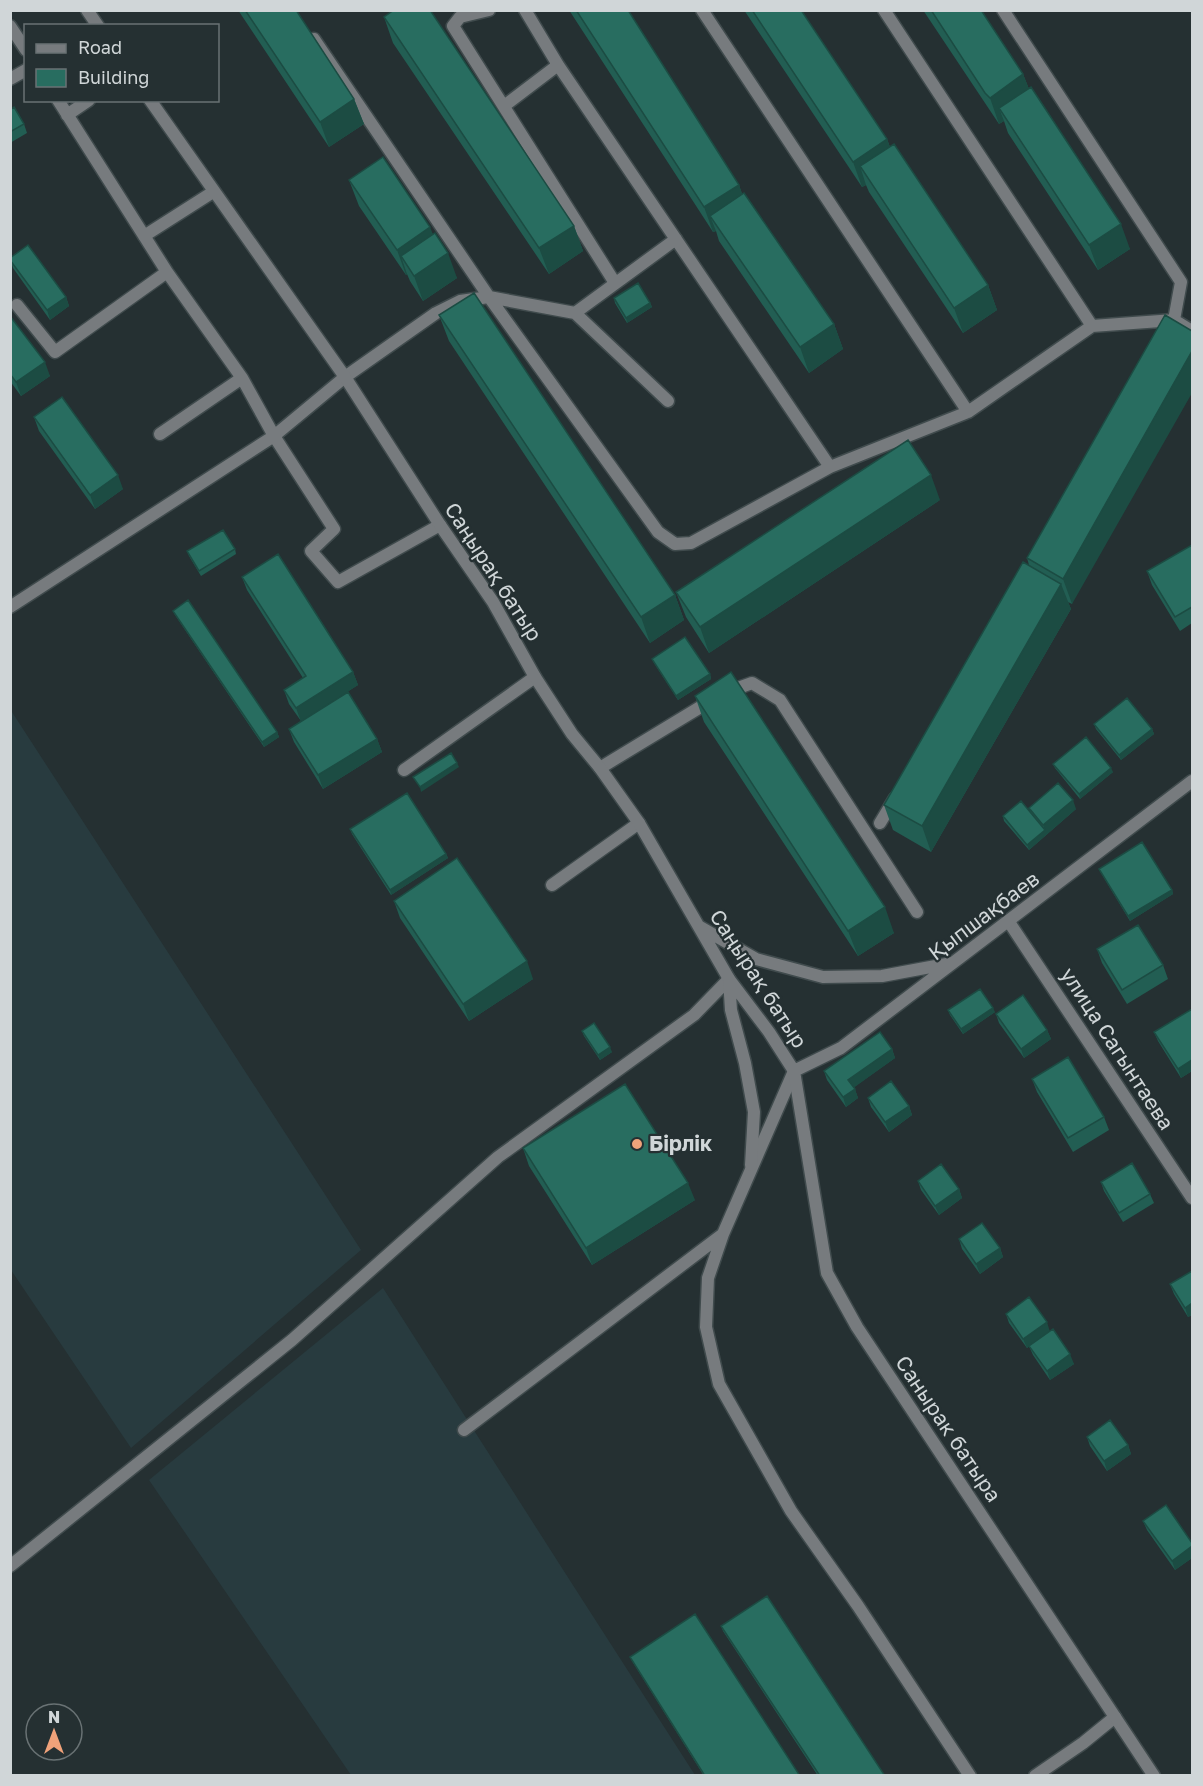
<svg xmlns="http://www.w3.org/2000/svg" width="1203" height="1786" font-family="'Golos Text',sans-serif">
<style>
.built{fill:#283b3f}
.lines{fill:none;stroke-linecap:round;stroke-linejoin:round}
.service-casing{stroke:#404b4d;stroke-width:15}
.minor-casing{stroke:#404b4d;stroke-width:15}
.tertiary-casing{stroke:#404b4d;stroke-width:15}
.service{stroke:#777b7e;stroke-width:12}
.minor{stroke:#777b7e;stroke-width:12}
.tertiary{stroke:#777b7e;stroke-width:12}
.wall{fill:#225e53}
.shaded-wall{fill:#1c4c43}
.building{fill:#286d60;stroke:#1c4c43;stroke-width:1.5}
.poi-dot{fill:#f0a27a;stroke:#253032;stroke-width:2}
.labels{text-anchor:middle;stroke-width:4.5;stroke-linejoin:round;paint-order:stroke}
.street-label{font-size:21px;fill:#d0d6d8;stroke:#253032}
.poi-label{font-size:21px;font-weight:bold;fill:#d0d6d8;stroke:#253032;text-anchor:start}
</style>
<rect width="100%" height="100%" fill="#253032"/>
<path class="built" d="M 10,709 L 361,1250 L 131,1448 L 11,1270 Z
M 383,1288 L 569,1579 L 695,1775 L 351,1775 L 149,1480 Z"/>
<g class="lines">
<defs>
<path id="service" d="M 489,10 L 460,17 L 453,26 L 615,283
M 525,10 L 558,65 L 830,467
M 702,10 L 968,412
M 884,10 L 1092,326
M 1003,10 L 1181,282 L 1174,320 L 1170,327
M 10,26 L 26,50
M 314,39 L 489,297 L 658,532 L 675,544 L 691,543 L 830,467 L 968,412 L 1092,326 L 1174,320 L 1192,331
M 10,79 L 26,70
M 58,100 L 167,272 L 242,378 L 274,436 L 334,529 L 311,551 L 338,582 L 440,525
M 504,106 L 558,65
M 67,115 L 89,100
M 144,236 L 213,192
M 17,305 L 55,352 L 167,272
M 575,313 L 676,239
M 160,434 L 242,378
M 10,607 L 274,436 L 345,377 L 436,313 L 460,301 L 489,297 L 575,313 L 668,401
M 727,692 L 752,683 L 780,700 L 917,912
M 600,768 L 712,700
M 404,770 L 535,677
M 880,823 L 895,798
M 10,1566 L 292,1340 L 498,1157 L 694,1015 L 729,979"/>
<path id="minor" d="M 552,885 L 639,823
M 1009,922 L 1192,1198
M 794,1071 L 723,1234 L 708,1278 L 706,1327 L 719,1384 L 791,1511 L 858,1606 L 970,1776
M 464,1430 L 723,1234
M 1035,1776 L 1083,1743 L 1115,1717"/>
<path id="tertiary" d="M 87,10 L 98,26
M 150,100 L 345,377 L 440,525 L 493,602 L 535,677 L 572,734 L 600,768 L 639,823 L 729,979 L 769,1032 L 794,1071 L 827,1273 L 857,1327 L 1154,1776
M 700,927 L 756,959 L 823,977 L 882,976 L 952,963
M 729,979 L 731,1010 L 745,1063 L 754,1112 L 751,1165
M 794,1071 L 841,1048 L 1192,781"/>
</defs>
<use href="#service" class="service-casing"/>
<use href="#minor" class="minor-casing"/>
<use href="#tertiary" class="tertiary-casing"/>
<use href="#service" class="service"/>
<use href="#minor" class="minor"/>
<use href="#tertiary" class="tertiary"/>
</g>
<path class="wall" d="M 238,10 L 296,10 L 354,99 L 364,124 L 329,147 Z
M 569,10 L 628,10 L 739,185 L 742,194 L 834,324 L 843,349 L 809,373 L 719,241 L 716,231 L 713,232 Z
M 744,10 L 801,10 L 887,139 L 890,147 L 988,285 L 997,310 L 963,333 L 869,192 L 866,185 L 862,187 Z
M 923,10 L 981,10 L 1023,74 L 1029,89 L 1130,249 L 1098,270 L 1008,133 L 1004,121 L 999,124 Z
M 384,17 L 574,226 L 583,251 L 549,274 L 393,43 Z
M 10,110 L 24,124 L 27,133 L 10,143 Z
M 349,180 L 433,234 L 457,278 L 423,301 L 410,281 L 407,274 L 406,275 L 359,206 Z
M 10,258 L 66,297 L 69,306 L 50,320 L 13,268 Z
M 614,298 L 650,303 L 652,307 L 627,323 L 615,303 Z
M 439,315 L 675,595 L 684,620 L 650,643 L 449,341 Z
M 1165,315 L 1072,604 L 1068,602 L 1071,609 L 931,852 L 893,830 L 884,805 L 1029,565 L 1027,558 Z
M 10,316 L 50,376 L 21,396 L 10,381 Z
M 34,417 L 123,489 L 95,509 L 39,431 Z
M 940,500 L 709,653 L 686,617 L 676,592 Z
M 1192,545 L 1192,623 L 1180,631 L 1152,585 L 1147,571 Z
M 235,549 L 236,554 L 201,576 L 189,556 L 187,551 Z
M 242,577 L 353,672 L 358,685 L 331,702 L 377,739 L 382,752 L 323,789 L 294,742 L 289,729 L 301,721 L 289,704 L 284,690 L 303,678 L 247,590 Z
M 173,611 L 277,732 L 279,737 L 264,747 L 175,615 Z
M 652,659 L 710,674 L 711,679 L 678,700 L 654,663 Z
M 695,696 L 894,933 L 858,956 L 704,722 Z
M 1094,724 L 1152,729 L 1154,734 L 1121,760 L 1096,729 Z
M 1053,764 L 1113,772 L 1080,799 L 1055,768 Z
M 1029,808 L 1076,809 L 1029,850 L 1004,821 L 1003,816 L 1030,812 Z
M 350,829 L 446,854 L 448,858 L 391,895 L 352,834 Z
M 1099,869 L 1172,890 L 1173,894 L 1130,921 L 1101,873 Z
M 394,901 L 533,979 L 469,1021 L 400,918 Z
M 1097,949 L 1163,965 L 1168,979 L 1127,1004 L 1102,963 Z
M 948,1010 L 995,1012 L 963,1034 L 950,1015 Z
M 1192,1010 L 1192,1071 L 1181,1078 L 1158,1041 L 1154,1032 Z
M 996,1014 L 1047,1030 L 1051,1039 L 1024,1058 L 999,1023 Z
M 582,1031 L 612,1052 L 600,1060 L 584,1036 Z
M 892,1049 L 895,1058 L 854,1087 L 858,1098 L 846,1107 L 827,1080 L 824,1071 Z
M 1032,1079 L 1104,1117 L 1109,1130 L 1073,1152 L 1037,1092 Z
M 868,1098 L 909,1106 L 912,1115 L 889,1132 L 871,1107 Z
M 523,1148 L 695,1200 L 592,1265 L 529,1166 Z
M 918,1181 L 959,1189 L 962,1198 L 939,1215 L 921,1190 Z
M 1101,1182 L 1150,1194 L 1154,1203 L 1123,1222 L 1104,1191 Z
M 959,1239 L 1000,1248 L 1003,1257 L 980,1274 L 962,1249 Z
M 1192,1271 L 1192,1315 L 1188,1317 L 1174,1294 L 1170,1284 Z
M 1006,1314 L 1050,1331 L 1074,1364 L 1050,1380 L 1033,1355 L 1029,1346 L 1034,1343 L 1027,1348 L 1009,1323 Z
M 1087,1437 L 1128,1445 L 1131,1454 L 1107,1471 L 1090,1446 Z
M 1143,1521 L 1192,1543 L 1192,1558 L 1175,1570 L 1147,1530 Z
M 721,1626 L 885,1776 L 818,1776 L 723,1631 Z
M 630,1657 L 800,1776 L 704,1776 L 632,1661 Z"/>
<path class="shaded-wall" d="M 1023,74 L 1033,99 L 999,108 L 1004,121 L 999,124 L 990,98 Z
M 354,99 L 364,124 L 329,147 L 320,122 Z
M 887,139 L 896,165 L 860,166 L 866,185 L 862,187 L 853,162 Z
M 739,185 L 748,210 L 710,216 L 716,231 L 713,232 L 704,207 Z
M 1121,224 L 1130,249 L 1098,270 L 1089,245 Z
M 574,226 L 583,251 L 549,274 L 539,248 Z
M 430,227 L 440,252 L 401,256 L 407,274 L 406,275 L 397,250 Z
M 448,253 L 457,278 L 423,301 L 414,276 Z
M 988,285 L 997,310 L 963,333 L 954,308 Z
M 66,297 L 69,306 L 50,320 L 47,310 Z
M 650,303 L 652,307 L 627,323 L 626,318 Z
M 834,324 L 843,349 L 809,373 L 800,347 Z
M 1192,351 L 1192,393 L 1072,604 L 1063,579 Z
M 45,362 L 50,376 L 21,396 L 16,382 Z
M 118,475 L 123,489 L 95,509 L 90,495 Z
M 931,475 L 940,500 L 709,653 L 700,627 Z
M 1061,584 L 1071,609 L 931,852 L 922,826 Z
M 675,595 L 684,620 L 650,643 L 641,617 Z
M 353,672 L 358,685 L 301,722 L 296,708 Z
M 710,674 L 711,679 L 678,700 L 676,696 Z
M 1152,729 L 1154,734 L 1121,760 L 1119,755 Z
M 277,732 L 279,737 L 264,747 L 262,742 Z
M 377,739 L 382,752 L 323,789 L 318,775 Z
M 457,763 L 459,767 L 421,792 L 420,787 Z
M 1111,768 L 1113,772 L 1080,799 L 1079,794 Z
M 1073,800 L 1076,809 L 1029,850 L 1027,845 L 1045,830 L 1043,825 Z
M 446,854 L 448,858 L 391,895 L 390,890 Z
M 1172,890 L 1173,894 L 1130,921 L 1128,916 Z
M 885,907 L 894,933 L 858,956 L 848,931 Z
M 527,961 L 533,979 L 469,1021 L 463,1004 Z
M 993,1008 L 995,1012 L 963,1034 L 961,1029 Z
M 1047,1030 L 1051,1039 L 1024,1058 L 1021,1049 Z
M 610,1047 L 612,1052 L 600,1060 L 598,1055 Z
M 892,1049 L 895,1058 L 852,1089 L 848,1080 Z
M 1192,1060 L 1192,1071 L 1181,1078 L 1178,1069 Z
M 855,1089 L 858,1098 L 846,1107 L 843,1097 Z
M 909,1106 L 912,1115 L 889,1132 L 885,1122 Z
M 688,1183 L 695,1200 L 592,1265 L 586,1248 Z
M 959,1189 L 962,1198 L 939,1215 L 935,1206 Z
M 1000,1248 L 1003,1257 L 980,1274 L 976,1264 Z
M 1192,1303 L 1192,1315 L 1188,1317 L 1185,1308 Z
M 1047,1322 L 1050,1332 L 1027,1348 L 1023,1339 Z
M 1070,1354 L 1074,1364 L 1050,1380 L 1047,1371 Z
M 1128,1445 L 1131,1454 L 1107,1471 L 1104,1461 Z
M 1192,1546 L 1192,1558 L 1175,1570 L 1172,1561 Z"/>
<path class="building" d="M 245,10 L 296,10 L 354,99 L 320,122 Z
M 394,10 L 430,10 L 574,226 L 539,248 L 384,17 Z
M 576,10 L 628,10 L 739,185 L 704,207 Z
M 752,10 L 801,10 L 887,139 L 853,162 Z
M 931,10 L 981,10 L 1023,74 L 990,98 L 985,93 Z
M 1031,87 L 1121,224 L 1089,245 L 999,108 Z
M 14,107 L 24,124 L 10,132 L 10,110 Z
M 894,144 L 988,285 L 954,308 L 860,166 Z
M 383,157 L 430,227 L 397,250 L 349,180 Z
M 744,193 L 834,324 L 800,347 L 710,216 Z
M 435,233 L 448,253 L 414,276 L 401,256 Z
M 28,245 L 66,297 L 47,310 L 10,260 L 10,258 Z
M 638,283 L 650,303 L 626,318 L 614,298 Z
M 474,293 L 675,595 L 641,617 L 439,315 Z
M 1165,315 L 1192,331 L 1192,351 L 1063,579 L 1027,558 Z
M 10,316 L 45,362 L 16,382 L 10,374 Z
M 62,397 L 118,475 L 90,495 L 34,417 Z
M 908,440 L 931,475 L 700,627 L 676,592 Z
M 223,530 L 235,549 L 199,571 L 187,551 Z
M 1192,545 L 1192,607 L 1175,617 L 1147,571 Z
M 278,554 L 353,672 L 296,708 L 284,690 L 306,676 L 242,577 Z
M 1023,562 L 1061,584 L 922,826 L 884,805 Z
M 188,600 L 277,732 L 262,742 L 173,611 Z
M 685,637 L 710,674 L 676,696 L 652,659 Z
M 731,672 L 885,907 L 848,931 L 695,696 Z
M 348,692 L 377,739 L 318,775 L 289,729 Z
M 1127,698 L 1152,729 L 1119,755 L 1094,724 Z
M 1086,737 L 1111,768 L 1079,794 L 1053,764 Z
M 451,753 L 457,763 L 420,787 L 413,777 Z
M 1058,783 L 1073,800 L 1043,825 L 1029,808 Z
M 407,793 L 446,854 L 390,890 L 350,829 Z
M 1021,801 L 1045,830 L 1027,845 L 1003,816 Z
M 1142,842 L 1172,890 L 1128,916 L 1099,869 Z
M 457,858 L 527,961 L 463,1004 L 394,901 Z
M 1138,925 L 1163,965 L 1122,990 L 1097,949 Z
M 980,989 L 993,1008 L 961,1029 L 948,1010 Z
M 1023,995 L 1047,1030 L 1021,1049 L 996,1014 Z
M 1192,1009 L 1192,1060 L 1178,1069 L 1154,1032 Z
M 594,1023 L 610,1047 L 598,1055 L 582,1031 Z
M 880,1032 L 892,1049 L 848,1080 L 855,1089 L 843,1097 L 824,1071 Z
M 1068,1057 L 1104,1117 L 1068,1138 L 1032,1079 Z
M 891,1081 L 909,1106 L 885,1122 L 868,1098 Z
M 625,1084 L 688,1183 L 586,1248 L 523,1148 Z
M 1132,1163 L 1150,1194 L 1119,1213 L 1101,1182 Z
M 941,1164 L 959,1189 L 935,1206 L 918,1181 Z
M 982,1223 L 1000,1248 L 976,1264 L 959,1239 Z
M 1192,1271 L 1192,1303 L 1185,1308 L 1170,1284 Z
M 1029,1297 L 1047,1322 L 1023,1339 L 1006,1314 Z
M 1053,1329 L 1070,1354 L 1047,1371 L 1029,1346 Z
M 1110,1420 L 1128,1445 L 1104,1461 L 1087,1437 Z
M 1166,1505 L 1192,1543 L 1192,1546 L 1172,1561 L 1143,1521 Z
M 767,1596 L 885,1776 L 820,1776 L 721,1626 Z
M 695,1614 L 800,1776 L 705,1776 L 630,1657 Z"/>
<circle class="poi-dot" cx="637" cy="1144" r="6"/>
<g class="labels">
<g class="street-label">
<text transform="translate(493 572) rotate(57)" y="7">Саңырақ батыр</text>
<text transform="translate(984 916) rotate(-37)" y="7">Қыпшақбаев</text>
<text transform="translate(758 979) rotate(57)" y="7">Саңырақ батыр</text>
<text transform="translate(1117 1049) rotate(57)" y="7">улица Сагынтаева</text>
<text transform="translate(948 1429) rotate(56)" y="7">Санырак батыра</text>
</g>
<g class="poi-label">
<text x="649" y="1151">Бірлік</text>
</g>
</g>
<rect width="1203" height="1786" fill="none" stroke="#d0d6d8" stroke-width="24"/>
<rect x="24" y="24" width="195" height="78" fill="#253032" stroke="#697274" stroke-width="1.5"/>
<rect x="36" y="44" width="30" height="9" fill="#777b7e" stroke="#697274" stroke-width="1.5"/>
<text x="78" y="54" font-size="18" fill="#d0d6d8">Road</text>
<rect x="36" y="69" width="30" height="18" fill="#286d60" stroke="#697274" stroke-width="1.5"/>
<text x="78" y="84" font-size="18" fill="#d0d6d8">Building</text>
<g transform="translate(54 1732)"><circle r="28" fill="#253032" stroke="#697274" stroke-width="1.5"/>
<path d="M0-4.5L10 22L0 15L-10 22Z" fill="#f0a27a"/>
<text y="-9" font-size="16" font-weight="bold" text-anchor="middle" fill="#d0d6d8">N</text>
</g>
</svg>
